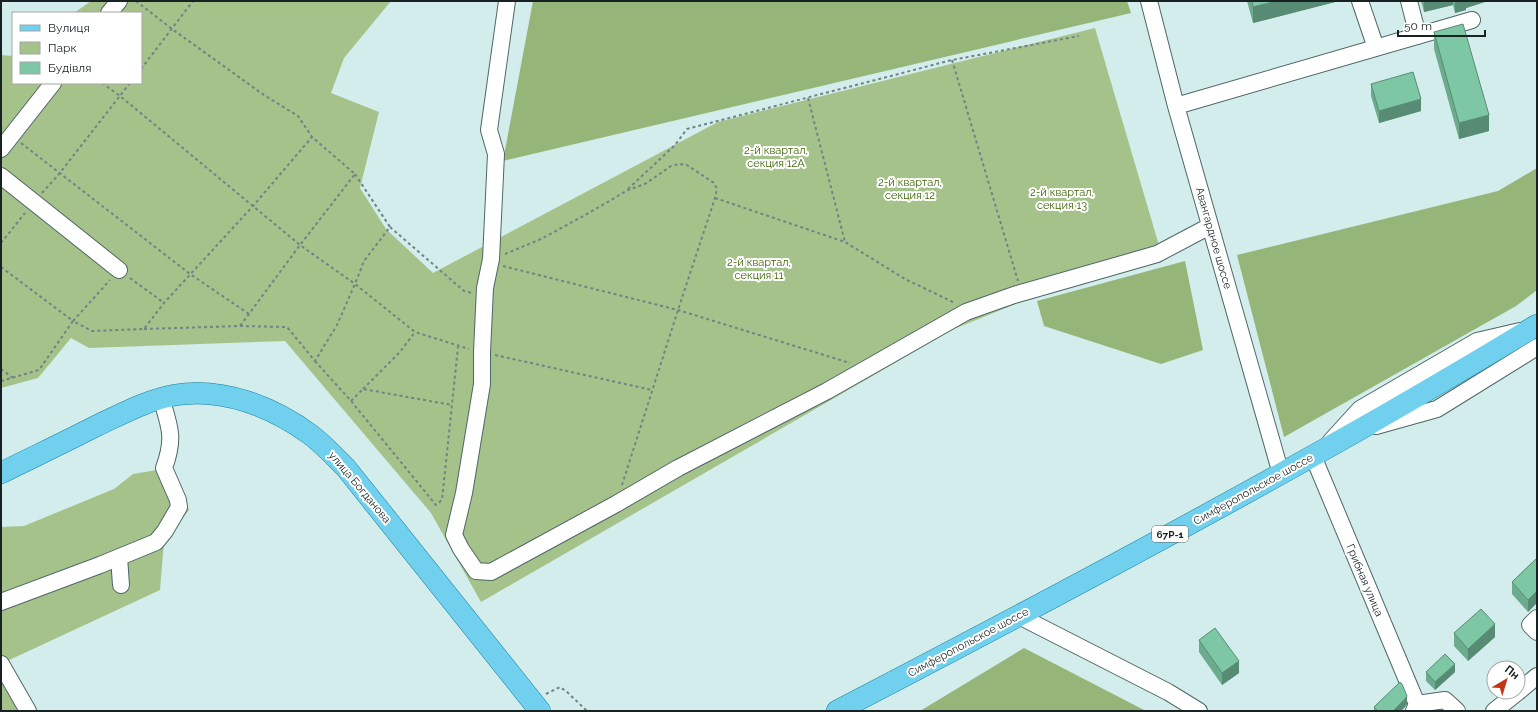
<svg xmlns="http://www.w3.org/2000/svg" width="1538" height="712" font-family="Raleway,sans-serif">
<style>
.green{fill:#a6c28b}
.forest{fill:#96b578}
.lines{fill:none;stroke-linecap:round;stroke-linejoin:round}
.minor-casing{stroke:#4f6766;stroke-width:18}
.major-casing{stroke:#157f9f;stroke-width:22}
.path{stroke:#718383;stroke-width:2;stroke-dasharray:3 3;stroke-linecap:butt}
.minor{stroke:#fff;stroke-width:16}
.major{stroke:#71d0ee;stroke-width:21}
.wall{fill:#6cab8d}
.shaded-wall{fill:#588b73}
.building{fill:#7dc7a4;stroke:#588b73}
.labels{text-anchor:middle;stroke-width:4;stroke-linejoin:round;paint-order:stroke}
.shield{fill:#fff;stroke:#5d6464;stroke-width:1}
.shield-label{font-size:10px;font-weight:bold;fill:#182222}
.park-label{font-size:11px;fill:#3e6304;stroke:#fff}
.street-label{font-size:11px;fill:#182222;stroke:#fff}
</style>
<rect width="100%" height="100%" fill="#d2edec"/>
<path class="green" d="M 91,1 L 391,1 L 344,58 L 331,93 L 379,112 L 360,188 L 386,229 L 433,273 L 718,122 L 1095,28 L 1163,259 L 1040,294 L 954,329 L 481,602 L 431,513 L 285,341 L 89,348 L 71,338 L 38,378 L 1,388 L 1,55 L 13,56 L 13,83 L 141,83 L 141,13 L 74,13 Z
M 169,468 L 189,510 L 164,541 L 160,590 L 5,662 L 35,711 L 1,711 L 1,527 L 24,526 L 114,489 L 133,474 Z"/>
<path class="forest" d="M 533,1 L 1127,1 L 1131,13 L 503,161 Z
M 1537,168 L 1537,290 L 1516,306 L 1284,437 L 1237,255 L 1498,191 Z
M 1185,261 L 1203,350 L 1161,364 L 1044,326 L 1037,301 Z
M 1024,648 L 1146,711 L 920,711 Z"/>
<g class="lines">
<defs>
<path id="minor" d="M 507,1 L 489,130 L 496,154 L 491,259 L 485,288 L 482,352 L 482,384 L 464,493 L 454,535 L 461,549 L 476,571 L 491,572 L 616,504 L 678,468 L 827,391 L 966,312 L 1014,295 L 1157,254 L 1210,226
M 1149,1 L 1176,106 L 1281,474
M 1360,1 L 1376,48
M 1409,1 L 1418,36
M 109,13 L 119,1
M 1176,106 L 1472,20
M 1,149 L 53,83
M 1,176 L 119,270
M 1376,426 L 1437,409 L 1537,347
M 1330,442 L 1360,409 L 1477,341 L 1520,331
M 1313,456 L 1417,704
M 119,557 L 121,585
M 1,602 L 100,565 L 156,542 L 165,531 L 179,507 L 178,500 L 164,468 C 175,438 170,427 161,398
M 1019,616 L 1168,692 L 1199,711
M 1537,618 L 1530,625 L 1537,632
M 1,664 L 28,711
M 1518,692 L 1537,676
M 1414,711 L 1417,704 L 1445,700 L 1457,711
M 1494,711 L 1518,692"/>
<path id="major" d="M 1,473 C 33,457 65,442 96,426 C 122,414 147,400 175,395 C 223,387 273,407 311,435 C 324,445 335,457 346,468 L 540,711
M 837,711 C 1012,620 1186,528 1357,431 C 1418,396 1478,361 1537,325"/>
</defs>
<use href="#minor" class="minor-casing"/>
<use href="#major" class="major-casing"/>
<path class="path" d="M 136,1 L 172,29 L 264,95 L 298,116 L 312,137 L 355,174 L 300,245 L 240,326
M 952,60 L 1018,281
M 141,69 L 193,1
M 102,83 L 120,96 L 300,245 L 355,284 L 415,332 L 469,349
M 808,98 L 845,242
M 21,143 L 190,274 L 249,314
M 628,189 L 675,145 L 687,129 L 952,60 L 1079,36
M 42,193 L 59,174 L 130,83
M 715,198 L 845,242 L 905,279 L 955,303
M 390,227 L 464,291 L 472,293
M 1,243 L 25,213
M 505,254 L 541,239 L 587,214 L 628,190 L 645,184 L 671,166 L 679,164 L 687,165 L 714,183 L 717,189 L 715,198 L 678,310 L 622,485
M 503,266 L 678,310 L 850,363
M 1,267 L 73,321 L 110,280
M 130,278 L 164,303
M 144,329 L 240,326 L 287,327 L 315,361 L 337,325 L 355,284 L 364,261 L 390,227 L 355,174
M 495,355 L 652,390
M 315,361 L 351,401 L 436,505 L 442,500 L 458,347
M 1,369 L 13,378
M 1,381 L 39,370 L 73,321 L 92,331 L 144,329 L 164,303 L 253,206 L 312,137
M 363,389 L 400,352 L 415,332
M 351,401 L 363,389 L 452,405
M 546,694 L 560,687 L 566,691 L 587,711"/>
<use href="#minor" class="minor"/>
<use href="#major" class="major"/>
</g>
<path class="wall" d="M 1247,1 L 1339,1 L 1253,23 Z
M 1421,1 L 1488,1 L 1466,8 L 1466,10 L 1455,13 L 1453,5 L 1424,12 Z
M 1434,32 L 1489,131 L 1459,139 L 1434,49 Z
M 1371,84 L 1421,111 L 1379,123 L 1371,96 Z
M 1537,558 L 1528,612 L 1512,594 L 1512,582 Z
M 1454,633 L 1495,637 L 1468,661 L 1454,646 Z
M 1199,640 L 1239,673 L 1222,685 L 1199,652 Z
M 1426,672 L 1455,672 L 1435,690 L 1426,681 Z
M 1407,704 L 1405,707 L 1401,711 L 1374,711 L 1374,707 Z"/>
<path class="shaded-wall" d="M 1277,1 L 1339,1 L 1253,23 L 1253,7 Z
M 1424,1 L 1453,1 L 1453,5 L 1424,12 Z
M 1455,1 L 1488,1 L 1466,8 L 1466,10 L 1455,13 Z
M 1421,99 L 1421,111 L 1379,123 L 1379,111 Z
M 1489,115 L 1489,131 L 1459,139 L 1459,123 Z
M 1537,591 L 1537,603 L 1528,612 L 1528,600 Z
M 1495,624 L 1495,637 L 1468,661 L 1468,649 Z
M 1239,661 L 1239,673 L 1222,685 L 1222,673 Z
M 1455,664 L 1455,672 L 1435,690 L 1435,682 Z
M 1407,696 L 1407,704 L 1405,707 L 1401,711 L 1393,711 Z"/>
<path class="building" d="M 1252,1 L 1277,1 L 1253,7 Z
M 1463,24 L 1489,115 L 1459,123 L 1434,32 Z
M 1413,72 L 1421,99 L 1379,111 L 1371,84 Z
M 1537,558 L 1537,591 L 1528,600 L 1512,582 Z
M 1481,609 L 1495,624 L 1468,649 L 1454,633 Z
M 1215,628 L 1239,661 L 1222,673 L 1199,640 Z
M 1445,654 L 1455,664 L 1435,682 L 1426,672 Z
M 1400,682 L 1402,684 L 1407,696 L 1405,699 L 1393,711 L 1378,711 L 1374,707 Z"/>
<g class="labels">
<rect class="shield" x="1152" y="526" width="36" height="16" rx="3"/>
<g class="shield-label">
<text x="1170" y="538">67Р-1</text>
</g>
<g class="park-label">
<text x="776" y="154">2-й квартал,<tspan x="776" dy="13">секция 12А</tspan></text>
<text x="910" y="186">2-й квартал,<tspan x="910" dy="13">секция 12</tspan></text>
<text x="1062" y="196">2-й квартал,<tspan x="1062" dy="13">секция 13</tspan></text>
<text x="759" y="266">2-й квартал,<tspan x="759" dy="13">секция 11</tspan></text>
</g>
<g class="street-label">
<text transform="translate(1214 238) rotate(74)" y="4">Авангардное шоссе</text>
<text transform="translate(360 487) rotate(50)" y="4">улица Богданова</text>
<text transform="translate(1253 489) rotate(-29)" y="4">Симферопольское шоссе</text>
<text transform="translate(1365 580) rotate(67)" y="4">Грибная улица</text>
<text transform="translate(968 642) rotate(-28)" y="4">Симферопольское шоссе</text>
</g>
</g>
<rect width="1538" height="712" fill="none" stroke="#182222" stroke-width="4"/>
<rect x="12" y="12" width="130" height="72" fill="#ffffff" stroke="#a3a7a7"/>
<rect x="20" y="25" width="20" height="6" fill="#71d0ee" stroke="#a3a7a7"/>
<text x="48" y="32" font-size="12" fill="#182222">Вулиця</text>
<rect x="20" y="42" width="20" height="12" fill="#a6c28b" stroke="#a3a7a7"/>
<text x="48" y="52" font-size="12" fill="#182222">Парк</text>
<rect x="20" y="62" width="20" height="12" fill="#7dc7a4" stroke="#a3a7a7"/>
<text x="48" y="72" font-size="12" fill="#182222">Будівля</text>
<g transform="translate(1506 680) rotate(38)"><circle r="19" fill="#ffffff" stroke="#a3a7a7"/>
<path d="M0-3L7 15L0 10L-7 15Z" fill="#c13617"/>
<text y="-6" font-size="11" font-weight="bold" text-anchor="middle" fill="#182222">Пн</text>
</g>
<path d="M1398 30v6h87v-6" fill="none" stroke="#182222" stroke-width="2"/>
<text x="1404" y="30" font-size="12" fill="#182222" stroke="#ffffff" stroke-width="3" paint-order="stroke">50 m</text>
</svg>
